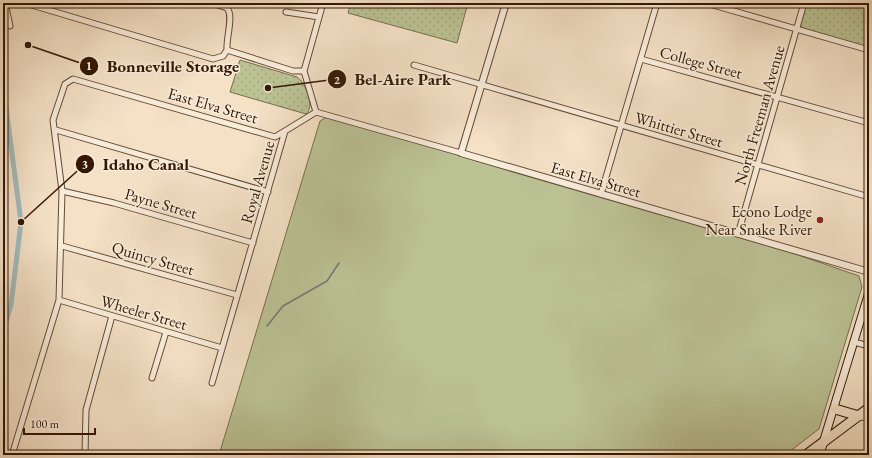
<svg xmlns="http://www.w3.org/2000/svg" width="872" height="458" font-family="'EB Garamond',serif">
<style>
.grass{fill:#bbc395;stroke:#786e4c}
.park{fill:url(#park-dots);stroke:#786e4c}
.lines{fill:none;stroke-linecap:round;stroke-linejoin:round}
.stream{stroke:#747a74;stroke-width:1.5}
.canal{stroke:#9fbbbe;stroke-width:5}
.minor-casing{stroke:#644a34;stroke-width:7}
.tertiary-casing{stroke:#644a34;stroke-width:8}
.secondary-casing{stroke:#341804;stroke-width:9}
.primary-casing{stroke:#341804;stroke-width:10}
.trunk-casing{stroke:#341804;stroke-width:11}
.minor{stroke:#f8ecda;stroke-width:5}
.tertiary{stroke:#f8ecda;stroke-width:6}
.secondary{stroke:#f8ecda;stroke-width:7}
.primary{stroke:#f4e1c6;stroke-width:8}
.trunk{stroke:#f4e1c6;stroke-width:9}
.poi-dot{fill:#8f2418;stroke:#f8ecda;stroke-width:1.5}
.labels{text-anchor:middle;stroke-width:3;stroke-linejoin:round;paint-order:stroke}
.street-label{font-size:16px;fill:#341804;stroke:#f8ecda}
.poi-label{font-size:16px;fill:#341804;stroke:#f8ecda;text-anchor:end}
.leader{fill:none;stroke:#341804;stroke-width:1.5}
.callout-dot{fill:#341804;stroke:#f8ecda;stroke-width:1.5}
.mark-label{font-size:12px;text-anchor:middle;font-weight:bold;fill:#fff}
.callout-label{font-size:17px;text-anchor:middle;font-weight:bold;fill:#341804;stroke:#f8ecda;stroke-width:3;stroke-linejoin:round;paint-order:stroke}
</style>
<defs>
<pattern id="park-dots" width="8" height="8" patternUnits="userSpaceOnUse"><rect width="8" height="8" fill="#bbc395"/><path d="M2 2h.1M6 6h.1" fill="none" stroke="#a1a77f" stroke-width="1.8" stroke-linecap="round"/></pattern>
</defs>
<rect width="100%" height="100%" fill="#f4e1c6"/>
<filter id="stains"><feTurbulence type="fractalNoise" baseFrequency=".005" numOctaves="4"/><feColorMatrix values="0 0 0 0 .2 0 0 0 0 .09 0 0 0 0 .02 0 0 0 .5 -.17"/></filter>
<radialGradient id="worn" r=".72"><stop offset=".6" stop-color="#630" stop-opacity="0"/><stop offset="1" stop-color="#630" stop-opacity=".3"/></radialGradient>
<path class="grass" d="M 330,115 L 738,234 L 859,276 L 862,287 L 819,429 L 785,455 L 219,455 L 320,121 Z"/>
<path class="park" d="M 351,3 L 468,3 L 457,43 L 348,13 Z
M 805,3 L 869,3 L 869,50 L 797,29 Z
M 240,60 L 297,77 C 306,83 315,107 306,114 L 230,92 Z"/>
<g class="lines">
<path class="stream" d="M 267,326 L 283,306 L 327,281 L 339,263"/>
<path class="canal" d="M 3,85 L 21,222 L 11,305 L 3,331"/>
<defs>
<path id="minor" d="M 5,3 L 10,26
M 25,3 L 213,59 L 223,56 L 227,50
M 212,3 L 227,8
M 706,3 L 869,50
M 286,12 L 319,17
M 227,50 L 293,71 L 304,71
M 227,50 C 226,37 234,16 227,8 L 228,3
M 641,59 L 869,123
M 414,65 L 869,197
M 316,112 L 461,153
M 316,112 L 304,71 L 323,3
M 56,130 L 268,192
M 62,191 L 114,203 L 253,243
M 601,194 L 657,3
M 738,234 L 804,3
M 62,246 L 237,295
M 59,300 L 222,348
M 854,342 L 869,346
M 152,378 L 166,332
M 212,383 L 285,131 L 316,112
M 859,416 L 869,419
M 12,455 L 59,300 L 62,191 L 53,120 L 65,84 L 73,79 L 275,137 L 285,131
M 85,455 L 86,410 L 112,316"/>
<path id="tertiary" d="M 506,3 L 461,153 L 869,272"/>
<path id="secondary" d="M 823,443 L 869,292"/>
<path id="primary" d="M 819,455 L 823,443"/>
<path id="trunk" d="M 835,409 L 859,416
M 806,455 L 869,408"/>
</defs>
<use href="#minor" class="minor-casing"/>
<use href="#tertiary" class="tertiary-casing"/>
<use href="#secondary" class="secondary-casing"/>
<use href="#primary" class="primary-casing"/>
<use href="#trunk" class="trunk-casing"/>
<use href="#minor" class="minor"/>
<use href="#tertiary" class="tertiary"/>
<use href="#secondary" class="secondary"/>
<use href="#primary" class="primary"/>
<use href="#trunk" class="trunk"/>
</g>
<circle class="poi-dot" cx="820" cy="220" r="4"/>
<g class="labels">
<g class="street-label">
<text transform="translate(701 62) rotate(15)" y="6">College Street</text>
<text transform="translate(213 105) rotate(16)" y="6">East Elva Street</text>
<text transform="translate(759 115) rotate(-74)" y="6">North Freeman Avenue</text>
<text transform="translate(679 129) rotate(16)" y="6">Whittier Street</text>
<text transform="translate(596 179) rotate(16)" y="6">East Elva Street</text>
<text transform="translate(257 182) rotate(-74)" y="6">Royal Avenue</text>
<text transform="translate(161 203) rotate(16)" y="6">Payne Street</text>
<text transform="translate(153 258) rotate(16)" y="6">Quincy Street</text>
<text transform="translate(144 312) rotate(16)" y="6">Wheeler Street</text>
</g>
<g class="poi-label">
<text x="812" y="217">Econo Lodge<tspan x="812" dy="18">Near Snake River</tspan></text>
</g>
</g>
<path class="leader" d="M28 45L89 66M268 88L337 79M21 222L85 164"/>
<g class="callout-dot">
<circle cx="28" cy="45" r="4"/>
<circle cx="268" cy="88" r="4"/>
<circle cx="21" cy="222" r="4"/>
<circle cx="89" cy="66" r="10"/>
<circle cx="337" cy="79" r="10"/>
<circle cx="85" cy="164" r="10"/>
</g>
<g class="mark-label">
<text x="89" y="70">1</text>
<text x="337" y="84">2</text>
<text x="85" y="168">3</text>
</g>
<g class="callout-label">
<text x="173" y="72">Bonneville Storage</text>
<text x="403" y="85">Bel-Aire Park</text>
<text x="146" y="170">Idaho Canal</text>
</g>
<rect width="872" height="458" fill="none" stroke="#f4e1c6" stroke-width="16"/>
<rect x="4" y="4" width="864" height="450" fill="none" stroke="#341804" stroke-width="2"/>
<rect x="8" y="8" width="856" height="442" fill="none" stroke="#341804"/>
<path d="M24 428v6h71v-6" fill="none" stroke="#341804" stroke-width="2"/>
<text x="30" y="428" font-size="12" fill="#341804" stroke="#f8ecda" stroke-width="3" paint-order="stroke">100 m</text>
<rect width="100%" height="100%" filter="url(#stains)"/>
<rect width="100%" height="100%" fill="url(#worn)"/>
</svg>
